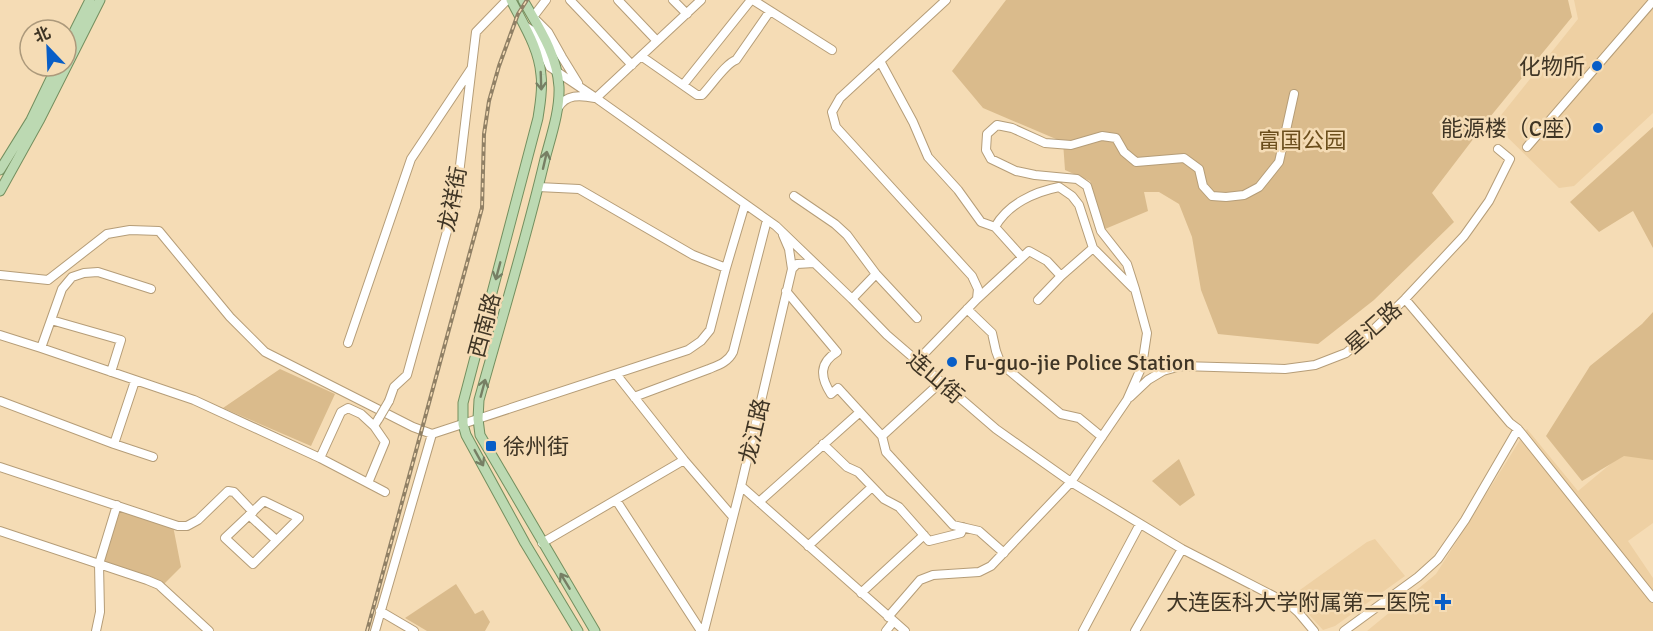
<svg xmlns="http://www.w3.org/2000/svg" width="1653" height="631" font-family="Signika,'Noto Sans SC',sans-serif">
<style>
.built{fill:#eed0a3}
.green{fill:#dabb8c}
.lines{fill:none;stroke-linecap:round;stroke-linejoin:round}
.minor-casing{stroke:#b59d78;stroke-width:10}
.major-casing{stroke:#738f5f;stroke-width:11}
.minor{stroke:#fff;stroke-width:8}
.major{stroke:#bcd9b2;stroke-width:9}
.rail-casing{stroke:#908065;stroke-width:4}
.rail{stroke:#f5dcb5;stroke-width:1.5;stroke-dasharray:4.5;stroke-linecap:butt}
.minor-bridge-casing{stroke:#b59d78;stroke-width:10;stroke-linecap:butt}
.minor-bridge{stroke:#fff;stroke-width:8}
.oneway{stroke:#777f64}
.poi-dot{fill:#095ec7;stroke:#f5dcb5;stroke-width:2}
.labels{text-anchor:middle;stroke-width:5;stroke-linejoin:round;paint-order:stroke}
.poi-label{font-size:22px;fill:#3f3525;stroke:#f5dcb5;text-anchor:end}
.park-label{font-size:22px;fill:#6b4e1c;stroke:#f5dcb5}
.street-label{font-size:22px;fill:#3f3525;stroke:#f5dcb5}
</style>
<rect width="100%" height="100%" fill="#f5dcb5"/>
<path class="built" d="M 1574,0 L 1653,0 L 1653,113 L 1574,186 L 1559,188 L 1494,124 L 1578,19 Z
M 1527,429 L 1578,491 L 1631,447 L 1653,458 L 1653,523 L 1628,541 L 1653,578 L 1653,631 L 1367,631 L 1436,574 Z
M 1375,539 L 1405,576 L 1335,626 L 1323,630 L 1300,605 L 1290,597 L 1367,542 Z"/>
<path class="green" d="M 1006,0 L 1568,0 L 1572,17 L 1490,117 L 1432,193 L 1454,222 L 1374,300 L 1318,344 L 1218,334 L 1201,290 L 1192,237 L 1179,204 L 1159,192 L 1144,192 L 1148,211 L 1105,229 L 1090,181 L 1065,170 L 1063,142 L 983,108 L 952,71 Z
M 1653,127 L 1653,248 L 1633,211 L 1599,232 L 1570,202 Z
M 1653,312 L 1653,460 L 1624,456 L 1582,481 L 1546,436 L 1590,366 L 1642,324 Z
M 280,369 L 335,394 L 311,446 L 223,408 Z
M 1179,459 L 1195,495 L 1180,506 L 1152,481 Z
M 119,510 L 173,526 L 181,567 L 162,586 L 103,561 Z
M 456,584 L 475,614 L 483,610 L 490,622 L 485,631 L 427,631 L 405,618 Z"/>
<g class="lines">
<defs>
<path id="minor" d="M 546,0 L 533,17 L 548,32 L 562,57 L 578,83
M 570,0 L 632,65
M 618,0 L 657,41
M 673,0 L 687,14
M 753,0 L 832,50
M 525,26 L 534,32 L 550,67 L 596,98 L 776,226 L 852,299 L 887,335 L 996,429 L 1071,482 L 1182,549 L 1289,604 L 1298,612 L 1314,631
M 641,56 L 697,95 L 702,95 C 711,86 726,63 736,60 L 770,11
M 880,61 L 913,122 L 928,157 L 958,190 L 981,222 L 995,227 L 1022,257
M 683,85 L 751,0
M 596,98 L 701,0
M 558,108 C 566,94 580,95 595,98
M 1527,147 L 1653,1
M 538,187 L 579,189 L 693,255 L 726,268
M 794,196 L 835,224 L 847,235 L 876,274 L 917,318
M 995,227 C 1008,204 1034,192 1059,187 L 1072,196 L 1079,205 L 1093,248
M 792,269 L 797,264 L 814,263
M 0,275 L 48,280 L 107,234 L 130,230 L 159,231 L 230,317 L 265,352 L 413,427 L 432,434 L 688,350 L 701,341 L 710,330 L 726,268 L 745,204
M 786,291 L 837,352 C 819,363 820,377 831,394 L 838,388 L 882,436 L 886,452 L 953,525 L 979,531 L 1004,553
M 852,299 L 876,274
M 977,299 L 1029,251 L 1047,261 L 1061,276
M 1405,299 L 1510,423 L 1518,429 L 1653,598
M 1038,300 L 1061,276 L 1093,248 L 1133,288
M 967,309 L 992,333 L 996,351 L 999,359 L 1006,368 L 1061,414 L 1079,418 L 1102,437
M 51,320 L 121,340 L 111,372
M 0,335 L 41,348 L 62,289 L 72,277 L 84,273 L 98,272 L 151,289
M 348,343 L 411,159 L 471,69
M 41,348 L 194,400 L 320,458 L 385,492
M 917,361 L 977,299 L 978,289 L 972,276 L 836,127 L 832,112 L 840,98 L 946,0
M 616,374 L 684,460 L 733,517
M 634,397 L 709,369 C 719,365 728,362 733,352 L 767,220
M 1130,397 L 1148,380 L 1163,371 L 1181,366 L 1285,369 L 1315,365 L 1346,353 L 1374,329 L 1405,299 L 1464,236 L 1489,201 L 1510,159 L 1498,149
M 0,401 L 114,444 L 153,457
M 389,401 L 394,387 L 407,375 L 456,199 L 476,32 L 507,0
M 882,436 L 941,382
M 114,444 L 135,381
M 823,444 L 847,467 L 858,472 L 884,499 L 899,507 L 929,541 L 961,533 L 963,527
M 320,458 L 341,412 L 348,408 L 361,414 L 374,426 L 379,418
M 0,467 L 178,526 L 187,526 L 198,520 L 228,491 L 234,492 L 253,512
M 368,483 L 385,442 L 374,426
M 741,486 L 905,631
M 616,500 L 701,631
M 264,501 L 299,518 L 253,564 L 225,538 Z
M 759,502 L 860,412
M 249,515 L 276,540
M 0,531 L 147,580 L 159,585 L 209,631
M 542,543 L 684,460
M 808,546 L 872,487
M 861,593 L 924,535
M 380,611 L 414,631
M 888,617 L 920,580 L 933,575 L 979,572 L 991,566 L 1071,482 L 1127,400 L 1142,366 L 1147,333 L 1135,289 L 1127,264 L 1101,231 L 1087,186 L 1077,179 L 1035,175 L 1016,171 L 991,159 L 986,150 L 987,134 L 997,125 L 1012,128 L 1045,143 L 1071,145 L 1102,136 L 1116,138 L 1124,152 L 1136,162 L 1184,158 L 1199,169 L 1203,186 L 1212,196 L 1226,197 L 1244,195 L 1259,187 L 1279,162 L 1294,94
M 96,631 L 100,612 L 99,564 L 117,505
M 375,631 L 432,434
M 704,631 L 741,486 L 792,269 L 789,249 L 783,235
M 886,631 L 893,622
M 1083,631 L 1140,524
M 1135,631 L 1182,549
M 1344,631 L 1418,577 L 1438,559 L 1465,520 L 1518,429"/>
<path id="major" d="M 511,0 C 523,24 539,48 541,75 C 543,90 540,104 538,118 L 463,403 L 463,424 L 466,435 L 525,543 L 578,631
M 523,0 C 539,28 557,54 559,87 C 560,112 550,139 544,163 C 525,243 501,321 479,400 L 478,419 L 480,435 L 595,631
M 66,48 L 90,0
M 0,170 L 31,120 L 57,66
M 0,191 L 40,119 L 100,0"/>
</defs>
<use href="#minor" class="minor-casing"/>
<use href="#major" class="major-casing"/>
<use href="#minor" class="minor"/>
<use href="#major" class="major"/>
<defs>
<path id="rail" d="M 367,631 L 482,208 L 484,134 L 489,101 L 499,66 L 518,14 L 527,0"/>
</defs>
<use href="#rail" class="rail-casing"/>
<use href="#rail" class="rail"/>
<defs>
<path id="minor-bridge" d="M 379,418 L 389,401"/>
</defs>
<use href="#minor-bridge" class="minor-bridge-casing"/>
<use href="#minor-bridge" class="minor-bridge"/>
</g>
<defs><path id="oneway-shaft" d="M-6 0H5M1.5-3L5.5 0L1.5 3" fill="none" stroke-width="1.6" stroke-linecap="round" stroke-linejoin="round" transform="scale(1.5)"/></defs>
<g class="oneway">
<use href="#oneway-shaft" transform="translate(541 81) rotate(88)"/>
<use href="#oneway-shaft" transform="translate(545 160) rotate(-77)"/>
<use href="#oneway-shaft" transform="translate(498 271) rotate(105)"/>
<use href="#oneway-shaft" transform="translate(483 388) rotate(-75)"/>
<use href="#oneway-shaft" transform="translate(479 458) rotate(61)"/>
<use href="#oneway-shaft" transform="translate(565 581) rotate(-121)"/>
</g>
<g class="poi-dot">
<circle cx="1597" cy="66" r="6"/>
<circle cx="1598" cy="128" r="6"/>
<circle cx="952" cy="362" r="6"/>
<rect x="485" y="440" width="12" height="12" rx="3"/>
<path d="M1440 593h6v6h6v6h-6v6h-6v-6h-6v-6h6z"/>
</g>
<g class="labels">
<g class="poi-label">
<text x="1585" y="74">化物所</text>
<text x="1586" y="136">能源楼（C座）</text>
<text x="964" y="370" text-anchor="start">Fu-guo-jie Police Station</text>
<text x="503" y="454" text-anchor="start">徐州街</text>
<text x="1430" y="610">大连医科大学附属第二医院</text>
</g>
<g class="park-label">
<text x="1302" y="148">富国公园</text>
</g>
<g class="street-label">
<text transform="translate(452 199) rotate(-79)" y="8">龙祥街</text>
<text transform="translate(484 325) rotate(-75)" y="8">西南路</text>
<text transform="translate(1373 327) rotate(-41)" y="8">星汇路</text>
<text transform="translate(936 377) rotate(41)" y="8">连山街</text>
<text transform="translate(754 431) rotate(-77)" y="8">龙江路</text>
</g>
</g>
<g transform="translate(48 48) rotate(337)"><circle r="28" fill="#f5dcb5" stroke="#ac997b" stroke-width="1.5"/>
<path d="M0-4.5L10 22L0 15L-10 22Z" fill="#095ec7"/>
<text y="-9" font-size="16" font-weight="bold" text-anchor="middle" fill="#3f3525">北</text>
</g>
</svg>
